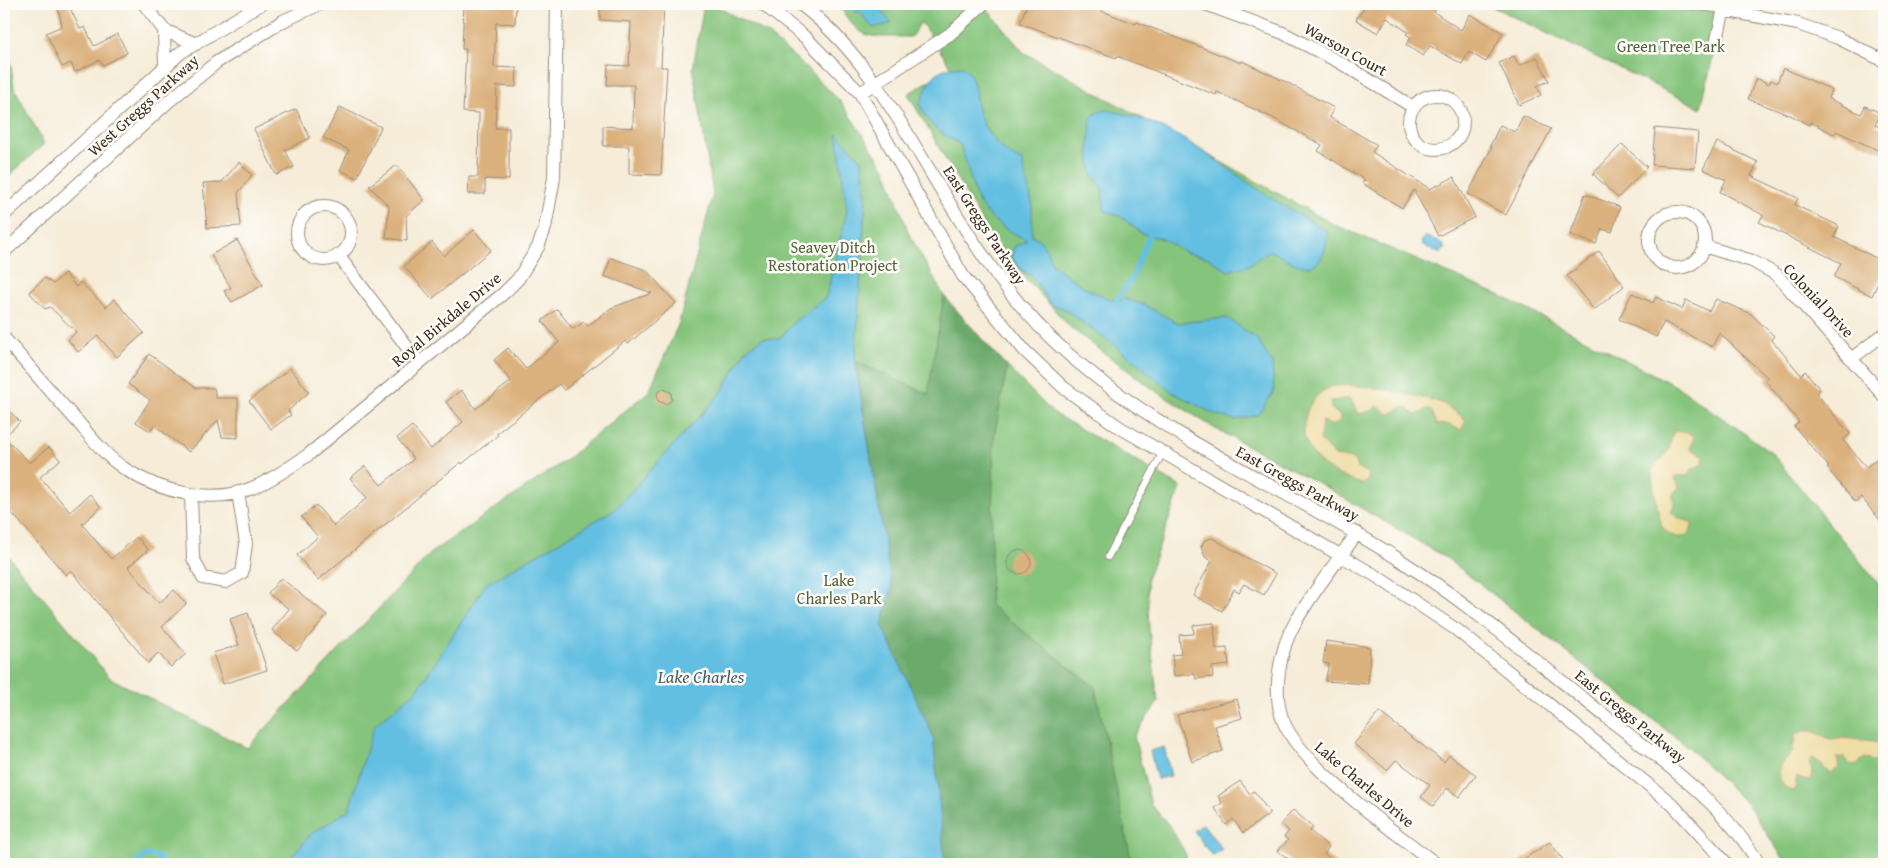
<svg xmlns="http://www.w3.org/2000/svg" width="1888" height="868" font-family="'Gentium Book Plus',serif">
<style>
.green{fill:#85c47c;stroke:#60774d}
.forest{fill:#6caa6c;stroke:#546a45}
.sand{fill:#eeda9e;stroke:#94825e}
.water{fill:#64bfe2;stroke:#507480}
.lines{fill:none;stroke-linecap:round;stroke-linejoin:round}
.stream{stroke:#64bfe2;stroke-width:5}
.building{fill:#dbb17d}
.lane-casing{stroke:#988b7b;stroke-width:8}
.street-casing{stroke:#988b7b;stroke-width:14}
.lane{stroke:#fff;stroke-width:6}
.street{stroke:#fff;stroke-width:12}
.labels{text-anchor:middle;stroke-width:5;stroke-linejoin:round;paint-order:stroke}
.park-label{font-size:16px;fill:#55603f;stroke:#fdfcf7}
.street-label{font-size:16px;fill:#3b2a1e;stroke:#fdfcf7}
.water-label{font-size:18px;font-style:italic;fill:#495e63;stroke:#fdfcf7}
</style>
<rect width="100%" height="100%" fill="#fdfcf7"/>
<filter id="ink" filterUnits="userSpaceOnUse"><feTurbulence type="fractalNoise" baseFrequency=".02" numOctaves="2"/><feDisplacementMap in="SourceGraphic" scale="10" xChannelSelector="R" yChannelSelector="G"/><feConvolveMatrix kernelMatrix="1 2 1 2 8 2 1 2 1" color-interpolation-filters="sRGB"/></filter>
<filter id="wash" filterUnits="userSpaceOnUse"><feTurbulence type="fractalNoise" baseFrequency=".0096" numOctaves="4" result="noise"/><feDisplacementMap in="SourceGraphic" scale="20" xChannelSelector="R" yChannelSelector="G"/><feGaussianBlur stdDeviation="1.12" result="paint"/><feColorMatrix in="noise" values="0 0 0 0 0 0 0 0 0 0 0 0 0 0 0 0 0 1.4 0 .05"/><feComposite in="paint" operator="in"/></filter>
<g filter="url(#wash)">
<rect width="100%" height="100%" fill="#f6ecd8"/>
<path class="green" d="M 704,4 L 712,4 L 766,33 L 799,61 L 840,101 L 886,170 L 909,234 L 944,296 L 976,335 L 1053,413 L 1181,487 L 1147,579 L 1149,629 L 1158,702 L 1134,736 L 1151,805 L 1170,826 L 1186,855 L 1187,864 L 4,864 L 4,551 L 110,678 L 247,748 L 432,552 L 566,460 L 649,391 L 679,323 L 713,194 L 693,68 Z
M 838,4 L 983,4 L 1023,52 L 1333,224 L 1501,296 L 1678,387 L 1771,452 L 1884,591 L 1884,864 L 1787,864 L 1748,805 L 1688,747 L 1448,559 L 1322,485 L 1214,428 L 1153,389 L 1072,329 L 1028,281 L 987,230 L 908,94 L 951,67 L 921,22 L 911,37 C 867,36 862,43 838,4 Z
M 1487,4 L 1725,4 L 1701,108 Z
M 4,15 L 14,87 L 44,144 L 4,180 Z"/>
<path class="forest" d="M 944,296 L 1007,367 L 994,438 L 990,605 L 1095,687 L 1132,864 L 945,864 L 933,736 L 882,625 L 892,588 L 855,361 L 928,394 Z"/>
<path class="sand" d="M 1344,385 L 1378,388 L 1433,400 L 1442,403 L 1463,417 L 1466,421 L 1461,430 L 1447,424 L 1437,425 L 1432,411 L 1428,409 L 1416,415 C 1411,413 1410,408 1405,407 C 1398,406 1395,414 1388,414 L 1378,406 L 1371,411 L 1358,414 L 1350,398 L 1331,401 L 1331,408 L 1340,416 L 1340,420 L 1333,426 L 1322,421 L 1320,440 L 1335,456 L 1354,459 L 1357,468 L 1368,473 L 1368,481 L 1363,484 C 1345,480 1316,465 1308,447 C 1298,428 1307,396 1329,388 C 1333,386 1339,386 1344,385 Z
M 1674,431 L 1689,433 L 1694,437 L 1690,449 L 1704,455 L 1703,464 L 1692,469 L 1688,476 L 1676,476 L 1675,478 L 1679,487 L 1672,495 L 1675,502 L 1671,512 L 1680,519 L 1692,522 C 1693,541 1673,541 1663,528 C 1660,525 1651,476 1652,471 C 1654,463 1662,460 1667,453 C 1671,447 1670,438 1674,431 Z
M 1804,731 L 1813,731 L 1832,740 L 1845,738 L 1879,743 L 1882,754 L 1881,760 L 1876,762 L 1864,758 L 1856,766 L 1851,765 L 1844,758 L 1837,758 L 1839,768 L 1831,773 C 1824,771 1821,761 1812,758 L 1809,762 L 1812,770 L 1811,779 L 1806,780 L 1797,776 L 1795,789 L 1791,791 C 1781,787 1779,778 1779,767 L 1792,752 L 1795,735 Z"/>
<path class="water" d="M 847,4 L 877,4 L 891,23 L 873,28 L 859,11 L 855,13 Z
M 963,66 C 975,76 975,90 977,105 C 980,127 1001,153 1022,161 L 1032,203 L 1032,236 L 1038,238 L 1045,247 L 1053,265 L 1085,288 L 1116,301 L 1124,299 L 1140,303 L 1178,323 L 1227,318 L 1256,338 L 1272,363 L 1274,391 L 1258,415 L 1235,420 L 1216,415 L 1172,392 L 1116,346 L 1082,322 L 1063,308 L 1051,305 L 1031,275 L 1022,271 L 1011,256 L 1015,246 L 1027,240 C 969,212 979,198 960,144 C 941,133 928,126 920,104 C 930,79 933,67 963,66 Z
M 1107,110 C 1168,119 1218,163 1268,196 C 1287,209 1308,218 1327,231 C 1327,243 1326,252 1319,261 C 1304,277 1284,254 1269,251 L 1249,265 L 1228,271 L 1209,258 L 1187,253 L 1163,239 L 1141,233 L 1121,217 L 1104,210 L 1102,189 L 1091,171 L 1089,148 L 1091,118 L 1097,112 Z
M 837,134 L 862,160 L 866,197 L 855,361 L 892,588 L 882,625 L 933,736 L 945,864 L 285,864 L 312,833 L 349,810 L 374,726 L 418,689 L 486,584 L 614,510 L 721,393 L 746,350 L 763,338 L 779,339 L 794,322 L 826,297 L 847,211 Z
M 1424,237 C 1432,237 1437,241 1444,246 L 1444,250 L 1439,253 L 1423,245 L 1421,243 Z
M 1164,747 L 1171,776 L 1157,779 L 1150,751 Z
M 1203,824 L 1222,849 L 1212,856 L 1194,831 Z"/>
<g class="lines">
<path class="stream" d="M 1116,301 L 1131,280 L 1149,236
M 136,864 L 145,855 L 159,857 L 164,864"/>
</g>
<g id="blocks">
<path class="building" d="M 57,4 L 68,4 L 80,29 L 85,27 L 94,46 L 118,34 L 127,53 L 103,65 L 99,60 L 75,72 L 71,63 L 62,67 L 46,33 L 62,26 Z
M 464,4 L 516,5 L 515,24 L 496,23 L 494,67 L 517,68 L 516,87 L 497,86 L 495,128 L 509,128 L 509,180 L 485,179 L 485,194 L 468,194 L 469,177 L 478,177 L 479,113 L 463,112 L 466,49 L 462,49 Z
M 600,4 L 664,4 L 661,67 L 667,67 L 661,175 L 629,174 L 629,146 L 603,146 L 603,126 L 633,128 L 634,85 L 607,85 L 608,65 L 629,66 L 631,22 L 600,20 Z
M 1027,4 L 1083,4 L 1136,24 L 1137,22 L 1241,63 L 1242,61 L 1290,84 L 1334,108 L 1329,117 L 1377,145 L 1372,152 L 1430,189 L 1454,177 L 1475,217 L 1438,236 L 1414,190 L 1402,208 L 1362,183 L 1365,180 L 1318,151 L 1322,145 L 1271,117 L 1217,92 L 1216,95 L 1117,56 L 1116,58 L 1020,23 Z
M 1366,4 L 1417,4 L 1421,7 L 1425,4 L 1440,4 L 1434,12 L 1461,30 L 1470,14 L 1503,33 L 1486,62 L 1469,52 L 1462,64 L 1430,46 L 1423,56 L 1406,45 L 1411,37 L 1406,34 L 1408,32 L 1387,18 L 1378,33 L 1356,20 Z
M 1514,56 L 1519,66 L 1537,57 L 1549,81 L 1537,86 L 1541,95 L 1519,105 L 1499,63 Z
M 1783,68 L 1832,90 L 1828,98 L 1861,114 L 1865,106 L 1881,113 L 1875,125 L 1884,129 L 1884,153 L 1836,131 L 1834,134 L 1810,122 L 1809,125 L 1792,116 L 1748,99 L 1756,78 L 1769,84 L 1771,80 L 1777,83 Z
M 340,107 L 381,127 L 357,178 L 340,170 L 349,150 L 323,138 Z
M 296,109 L 310,138 L 285,150 L 294,167 L 276,175 L 254,129 Z
M 1523,116 L 1551,129 L 1506,215 L 1468,194 L 1492,147 L 1490,146 L 1500,125 L 1515,132 Z
M 1655,128 L 1698,132 L 1695,168 L 1652,165 Z
M 1717,142 L 1758,162 L 1751,176 L 1798,198 L 1795,205 L 1839,226 L 1834,237 L 1884,262 L 1884,270 L 1872,296 L 1834,277 L 1841,263 L 1759,222 L 1763,215 L 1720,192 L 1726,180 L 1703,169 Z
M 1622,144 L 1647,167 L 1618,198 L 1593,174 Z
M 239,162 L 252,175 L 238,193 L 241,226 L 207,228 L 203,183 L 222,182 Z
M 397,165 L 424,200 L 406,216 L 407,241 L 386,238 L 389,206 L 369,186 Z
M 1585,194 L 1620,207 L 1612,232 L 1602,229 L 1596,244 L 1570,235 Z
M 474,230 L 491,250 L 432,299 L 404,266 L 432,242 L 444,256 Z
M 237,240 L 263,285 L 232,302 L 224,291 L 231,288 L 211,255 Z
M 1599,251 L 1624,286 L 1594,310 L 1567,276 Z
M 611,258 L 646,270 L 676,303 L 628,344 L 625,341 L 564,390 L 559,384 L 497,433 L 498,435 L 462,464 L 461,462 L 318,580 L 297,555 L 318,537 L 301,517 L 316,505 L 334,526 L 367,498 L 350,478 L 365,466 L 381,485 L 414,459 L 397,438 L 412,426 L 431,449 L 463,422 L 446,402 L 461,390 L 476,409 L 511,381 L 494,360 L 508,348 L 526,369 L 559,342 L 542,321 L 557,309 L 573,329 L 584,322 L 588,326 L 611,308 L 652,293 L 604,276 Z
M 65,273 L 76,287 L 80,282 L 106,307 L 114,299 L 144,333 L 117,357 L 98,336 L 78,352 L 68,340 L 76,332 L 50,307 L 45,309 L 29,292 L 45,278 L 53,284 Z
M 1632,293 L 1653,303 L 1656,297 L 1682,309 L 1686,300 L 1709,311 L 1716,299 L 1751,314 L 1774,336 L 1771,339 L 1801,375 L 1805,371 L 1820,389 L 1816,393 L 1850,434 L 1843,440 L 1866,467 L 1878,458 L 1884,466 L 1884,525 L 1861,497 L 1855,502 L 1827,468 L 1829,467 L 1794,426 L 1799,422 L 1765,380 L 1768,378 L 1719,333 L 1712,347 L 1664,322 L 1656,337 L 1619,319 Z
M 149,354 L 196,388 L 214,388 L 216,398 L 238,398 L 238,438 L 222,437 L 218,420 L 189,452 L 154,425 L 150,431 L 136,422 L 150,400 L 128,384 Z
M 290,368 L 309,392 L 288,411 L 291,415 L 271,429 L 249,401 Z
M 663,389 L 671,392 L 672,400 L 666,404 L 658,401 L 657,393 Z
M 4,405 L 20,422 L 4,437 L 30,463 L 49,447 L 60,460 L 40,477 L 70,512 L 90,494 L 101,507 L 82,524 L 111,559 L 137,537 L 148,550 L 128,567 L 159,603 L 174,590 L 186,604 L 162,627 L 186,654 L 171,667 L 158,653 L 148,663 L 71,570 L 66,575 L 4,504 Z
M 1212,538 L 1276,574 L 1264,595 L 1244,584 L 1239,592 L 1234,589 L 1222,611 L 1193,595 L 1212,561 L 1205,557 L 1201,547 L 1205,540 Z
M1007 562a12 12 0 1 1 24 0a12 12 0 1 1-24 0Z
M 281,578 L 327,615 L 297,651 L 272,630 L 289,609 L 268,593 Z
M 248,613 L 267,670 L 223,684 L 213,653 L 239,645 L 230,619 Z
M 1214,623 L 1216,649 L 1227,648 L 1229,665 L 1212,667 L 1213,677 L 1196,679 L 1195,674 L 1174,676 L 1172,655 L 1181,654 L 1179,635 L 1194,634 L 1193,625 Z
M 1326,641 L 1370,647 L 1368,684 L 1325,681 L 1329,664 L 1323,663 Z
M 1237,699 L 1242,718 L 1215,726 L 1223,751 L 1192,762 L 1177,715 Z
M 1379,712 L 1444,762 L 1449,755 L 1476,775 L 1459,797 L 1447,788 L 1433,806 L 1421,797 L 1430,785 L 1396,760 L 1387,770 L 1354,744 Z
M 1240,781 L 1250,794 L 1254,791 L 1270,813 L 1243,833 L 1233,819 L 1226,825 L 1215,808 L 1222,803 L 1218,796 Z
M 1293,810 L 1313,827 L 1310,831 L 1329,847 L 1324,854 L 1337,864 L 1295,864 L 1278,851 L 1288,840 L 1284,837 L 1289,831 L 1281,824 Z
M 1550,842 L 1566,864 L 1516,864 Z"/>
</g>
</g>
<g filter="url(#ink)">
<use href="#blocks" fill-opacity="0" stroke="#988b7b" stroke-width="1"/>
<g class="lines">
<defs>
<path id="lane" d="M 1677,4 L 1723,10
M 1108,557 L 1163,452"/>
<path id="street" d="M 144,4 L 164,30
M 763,4 L 806,38 L 860,93 L 963,276 L 1025,351 L 1064,388 L 1119,427 L 1376,576 L 1457,630 L 1672,804 L 1727,864
M 800,4 C 850,41 883,93 915,146 C 959,219 1000,294 1066,352 C 1166,440 1288,489 1400,560 C 1473,606 1540,665 1609,719 C 1662,761 1724,804 1759,864
M 1205,4 L 1283,33 L 1341,63 L 1413,107
M 1723,10 L 1798,24 L 1838,38 L 1884,61
M 1716,44 L 1725,4
M 165,67 L 164,30 L 196,44
M 860,93 L 950,34 L 983,4
M1409 122a27 27 0 1 1 54 0a27 27 0 1 1-54 0Z
M297 233a27 27 0 1 1 54 0a27 27 0 1 1-54 0Z
M1649 240a28 28 0 1 1 56 0a28 28 0 1 1-56 0Z
M 4,215 L 180,53 L 261,4
M 1704,246 L 1752,261 L 1777,275 L 1884,396
M 4,252 L 169,101 L 217,62 L 283,21 L 320,4
M 338,255 L 419,363
M 4,338 C 28,365 52,393 77,421 C 91,437 106,457 125,469 C 160,492 212,505 252,488 C 272,480 290,467 308,455 L 504,293 L 518,279 L 538,247 L 545,228 L 554,178 L 557,4
M 1851,359 L 1884,334
M 191,494 L 193,558 L 203,578 L 226,582 L 242,573 L 246,544 L 238,492
M 1357,533 C 1337,562 1314,590 1296,621 C 1280,648 1271,693 1284,723 C 1306,771 1393,830 1436,864"/>
</defs>
<use href="#lane" class="lane-casing"/>
<use href="#street" class="street-casing"/>
<use href="#lane" class="lane"/>
<use href="#street" class="street"/>
</g>
</g>
<g class="labels">
<g class="park-label">
<text x="1671" y="52">Green Tree Park</text>
<text x="833" y="253">Seavey Ditch<tspan x="833" dy="18">Restoration Project</tspan></text>
<text x="839" y="586">Lake<tspan x="839" dy="18">Charles Park</tspan></text>
</g>
<g class="street-label">
<text transform="translate(1346 49) rotate(29)" y="6">Warson Court</text>
<text transform="translate(143 105) rotate(-42)" y="6">West Greggs Parkway</text>
<text transform="translate(985 225) rotate(57)" y="6">East Greggs Parkway</text>
<text transform="translate(1819 300) rotate(47)" y="6">Colonial Drive</text>
<text transform="translate(446 319) rotate(-40)" y="6">Royal Birkdale Drive</text>
<text transform="translate(1298 483) rotate(29)" y="6">East Greggs Parkway</text>
<text transform="translate(1631 716) rotate(39)" y="6">East Greggs Parkway</text>
<text transform="translate(1365 784) rotate(40)" y="6">Lake Charles Drive</text>
</g>
<g class="water-label">
<text x="701" y="683">Lake Charles</text>
</g>
</g>
<rect width="1888" height="868" fill="none" stroke="#fdfcf7" stroke-width="20"/>
</svg>
